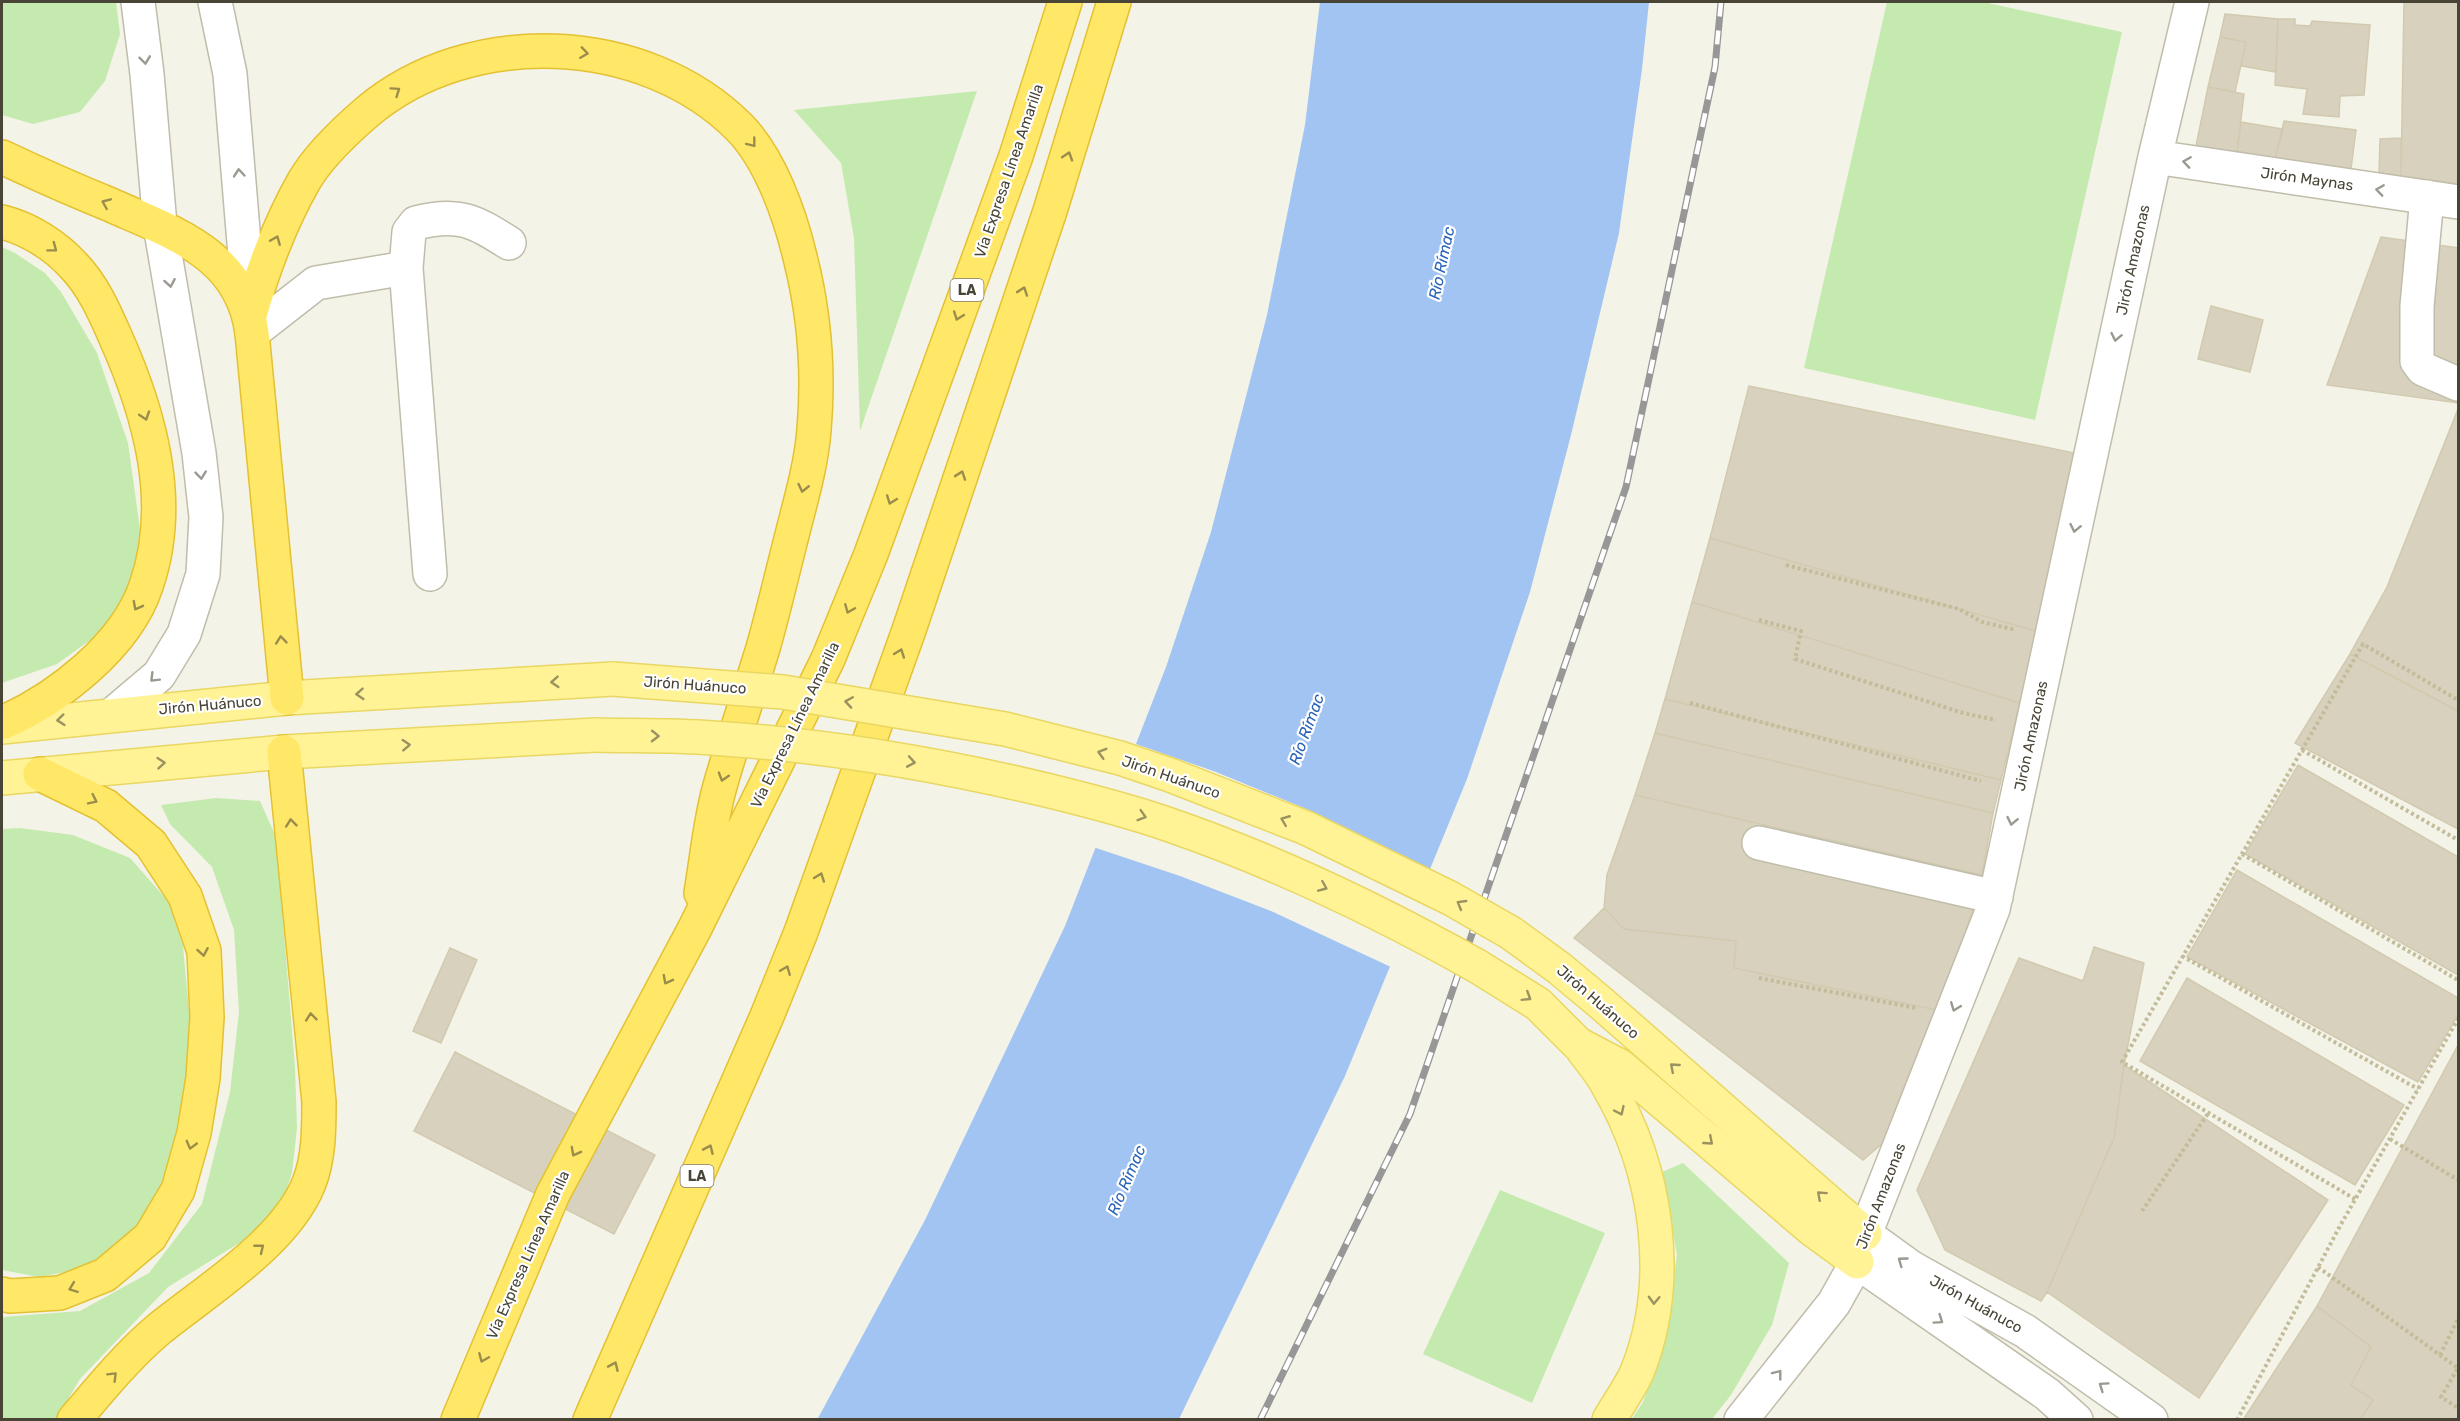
<svg xmlns="http://www.w3.org/2000/svg" width="2460" height="1421" font-family="Rubik,sans-serif">
<style>
.green{fill:#c5eaaf}
.water{fill:#a2c4f3}
.pier{fill:#f4f3e8}
.building{fill:#d7d1bd;stroke:#d2caaf;stroke-width:1.5}
.lines{fill:none;stroke-linecap:round;stroke-linejoin:round}
.minor-casing{stroke:#c0bdaa;stroke-width:36}
.major-casing{stroke:#e9d762;stroke-width:36}
.highway-casing{stroke:#e4c132;stroke-width:36}
.path{stroke:#c3bc9a;stroke-width:4;stroke-dasharray:3 3;stroke-linecap:butt}
.minor{stroke:#fff;stroke-width:33}
.major{stroke:#fff396;stroke-width:33}
.highway{stroke:#ffe768;stroke-width:33}
.rail-casing{stroke:#979797;stroke-width:7}
.rail{stroke:#fff;stroke-width:4.5;stroke-dasharray:14;stroke-linecap:butt}
.major-bridge-casing{stroke:#e9d762;stroke-width:36;stroke-linecap:butt}
.major-bridge{stroke:#fff396;stroke-width:33}
.oneway{stroke:#9a8d4c}
.oneway2{stroke:#9a9890}
.oneway3{stroke:#9a9361}
.labels{text-anchor:middle;stroke-width:4.5;stroke-linejoin:round;paint-order:stroke}
.shield{fill:#fff;stroke:#7f7c72;stroke-width:1.5}
.shield-label{font-size:14px;font-weight:bold;fill:#484436}
.street-label{font-size:15px;fill:#484436;stroke:#fff}
.water-label{font-size:16px;font-style:italic;fill:#2a64b9;stroke:#fff}
</style>
<rect width="100%" height="100%" fill="#f4f3e8"/>
<path class="green" d="M 2,2 L 116,2 L 120,34 L 105,81 L 80,112 L 33,124 L 2,115 Z
M 1887,2 L 1983,2 L 2122,32 L 2035,420 L 1804,368 Z
M 977,91 L 860,431 L 854,238 L 841,163 L 794,110 Z
M 2,247 L 15,253 L 45,273 L 61,292 L 97,353 L 128,443 L 140,529 L 134,577 L 107,628 L 57,664 L 2,683 Z
M 216,798 L 260,801 L 276,837 L 295,1067 L 297,1128 L 292,1173 L 284,1197 L 249,1237 L 168,1287 L 80,1379 L 56,1419 L 2,1420 L 2,1317 L 80,1311 L 149,1273 L 202,1204 L 230,1092 L 239,1012 L 234,930 L 212,867 L 170,824 L 161,805 Z
M 20,828 L 73,835 L 130,858 L 168,901 L 183,946 L 191,1033 L 181,1129 L 159,1195 L 128,1238 L 87,1268 L 39,1277 L 2,1270 L 2,829 Z
M 1683,1163 L 1789,1263 L 1772,1325 L 1731,1395 L 1712,1419 L 1631,1420 L 1643,1402 L 1667,1329 L 1677,1255 L 1662,1172 Z
M 1500,1190 L 1605,1233 L 1532,1403 L 1423,1354 Z"/>
<path class="water" d="M 1320,2 L 1649,2 L 1642,69 L 1619,233 L 1571,435 L 1530,592 L 1467,779 L 1345,1076 L 1179,1419 L 817,1420 L 925,1220 L 1065,926 L 1166,667 L 1211,532 L 1267,315 L 1305,125 Z"/>
<path class="pier" d="M 1133,743 L 1216,772 L 1309,810 L 1433,872 L 1393,968 L 1271,911 L 1180,876 L 1093,847 Z"/>
<path class="building" d="M 2404,2 L 2458,2 L 2458,184 L 2401,176 Z
M 2225,14 L 2278,19 L 2276,72 L 2241,66 L 2246,42 L 2220,37 Z
M 2278,19 L 2295,19 L 2295,25 L 2310,26 L 2312,21 L 2370,25 L 2364,95 L 2340,96 L 2339,117 L 2303,114 L 2307,89 L 2275,85 Z
M 2220,37 L 2246,42 L 2235,92 L 2208,87 Z
M 2208,87 L 2244,94 L 2237,152 L 2196,146 Z
M 2284,121 L 2356,130 L 2351,169 L 2275,159 Z
M 2241,122 L 2283,129 L 2275,159 L 2237,152 Z
M 2401,138 L 2401,176 L 2379,173 L 2380,139 Z
M 2381,237 L 2458,248 L 2458,403 L 2327,385 Z
M 2211,306 L 2263,320 L 2250,372 L 2198,359 Z
M 1749,386 L 2079,454 L 2039,632 L 1710,538 Z
M 2458,409 L 2458,711 L 2350,654 L 2387,587 Z
M 1710,538 L 2039,632 L 2020,703 L 1692,602 Z
M 1692,602 L 2020,703 L 2001,780 L 1665,699 Z
M 2350,654 L 2458,711 L 2458,829 L 2295,743 Z
M 1665,699 L 2001,780 L 1993,813 L 1655,733 Z
M 1655,733 L 1993,813 L 1982,875 L 1635,795 Z
M 2298,765 L 2458,857 L 2458,975 L 2245,854 Z
M 1635,795 L 1982,875 L 1962,947 L 1937,1010 L 1734,968 L 1736,941 L 1624,929 L 1604,908 L 1607,875 Z
M 2237,870 L 2458,998 L 2458,1015 L 2418,1082 L 2187,957 Z
M 1604,908 L 1624,929 L 1736,941 L 1734,968 L 1937,1010 L 1891,1136 L 1863,1160 L 1574,938 Z
M 2094,947 L 2144,963 L 2124,1065 L 2114,1138 L 2047,1292 L 2041,1301 L 1945,1250 L 1917,1190 L 2019,958 L 2083,981 Z
M 450,948 L 477,960 L 441,1043 L 413,1031 Z
M 2187,978 L 2404,1105 L 2355,1185 L 2140,1061 Z
M 2458,1045 L 2458,1420 L 2360,1420 L 2373,1400 L 2351,1385 L 2371,1347 L 2317,1306 Z
M 455,1052 L 655,1155 L 614,1234 L 414,1131 Z
M 2124,1065 L 2328,1200 L 2199,1398 L 2047,1292 L 2114,1138 Z
M 2317,1306 L 2371,1347 L 2351,1385 L 2373,1400 L 2360,1420 L 2243,1420 Z"/>
<g class="lines">
<defs>
<path id="minor" d="M 215,2 L 230,74 L 250,315
M 2155,157 L 2458,202
M 2427,197 L 2417,306 L 2417,361 L 2423,369 L 2458,384
M 406,268 L 430,574
M 252,333 L 316,283 L 406,268 L 409,232 L 416,223 C 459,212 474,221 509,243
M 113,714 L 159,675 L 184,634 L 203,574 L 206,517 L 199,453 L 160,225 L 147,74 L 138,2
M 1759,843 L 1996,897
M 1865,1234 L 1912,1268 L 2025,1331 L 2151,1420
M 1857,1262 L 2047,1394 L 2076,1420
M 1741,1420 L 1834,1303 L 1857,1262 L 1865,1234 L 1993,909 L 2155,157 L 2192,2"/>
<path id="major" d="M 2,727 L 287,698 L 613,679
M 2,778 L 284,752 L 596,735
M 1511,933 L 1559,968 L 1601,1003 L 1865,1234
M 1477,966 L 1538,1004 L 1578,1044 L 1620,1066 L 1813,1230 L 1857,1262
M 1583,1050 C 1591,1061 1601,1072 1607,1084 C 1657,1168 1674,1280 1637,1372 C 1630,1388 1618,1404 1609,1420"/>
<path id="highway" d="M 2,157 C 38,174 74,190 111,205 C 173,233 242,254 252,333 L 287,698
M 2,222 C 29,229 55,245 74,266 C 93,286 104,311 115,336 C 150,414 175,503 146,586 C 126,646 57,699 2,723
M 250,315 C 263,269 280,223 304,181 C 319,155 345,131 367,112 C 470,25 644,32 739,127 C 770,158 790,215 800,257 C 814,312 819,373 814,430 C 811,468 799,506 790,543 C 781,578 773,613 763,648 C 749,694 733,740 720,786 C 710,821 707,858 701,893
M 2,1294 L 10,1296 L 60,1293 L 105,1275 L 150,1237 L 178,1190 L 194,1133 L 203,1078 L 207,1017 L 204,951 L 185,896 L 151,844 L 106,806 L 40,774
M 74,1420 C 101,1388 128,1355 159,1329 C 207,1290 286,1242 309,1183 C 319,1158 319,1128 319,1102 L 284,752
M 458,1420 L 553,1194 L 695,928 L 828,659 L 871,554 L 1016,156 L 1065,2
M 590,1420 L 767,1016 L 801,932 L 909,630 L 1050,211 L 1114,2"/>
</defs>
<use href="#minor" class="minor-casing"/>
<use href="#major" class="major-casing"/>
<use href="#highway" class="highway-casing"/>
<path class="path" d="M 1786,565 L 1959,609 L 1982,622 L 2016,630
M 1759,620 L 1801,631 L 1795,659 L 1963,713 L 1996,720
M 1690,703 L 1981,781
M 2302,750 L 2458,840
M 2242,854 L 2458,980
M 2182,956 L 2418,1089
M 1759,978 L 1916,1008
M 2390,1139 L 2458,1180
M 2355,1199 L 2122,1062 L 2363,644 L 2458,700
M 2142,1211 L 2209,1112
M 2318,1267 L 2458,1368 L 2441,1397 L 2458,1408
M 2440,1355 L 2458,1319
M 2237,1420 L 2340,1226 L 2458,1019"/>
<use href="#minor" class="minor"/>
<use href="#major" class="major"/>
<use href="#highway" class="highway"/>
<defs>
<path id="rail" d="M 1260,1420 L 1410,1114 L 1626,487 L 1715,67 L 1721,2"/>
</defs>
<use href="#rail" class="rail-casing"/>
<use href="#rail" class="rail"/>
<defs>
<path id="major-bridge" d="M 613,679 L 783,692 L 1005,729 L 1120,758 L 1170,775 L 1306,828 L 1450,898 L 1511,933
M 596,735 C 635,736 673,735 712,738 C 824,745 937,764 1046,790 C 1087,800 1130,811 1170,825 C 1277,862 1379,911 1477,966"/>
</defs>
<use href="#major-bridge" class="major-bridge-casing"/>
<use href="#major-bridge" class="major-bridge"/>
</g>
<defs><path id="oneway-chevron" d="M-2-3.5L2.5 0L-2 3.5" fill="none" stroke-width="1.6" stroke-linecap="round" stroke-linejoin="round" transform="scale(1.5)"/></defs>
<g class="oneway">
<use href="#oneway-chevron" transform="translate(584 53) rotate(8)"/>
<use href="#oneway-chevron" transform="translate(396 91) rotate(-35)"/>
<use href="#oneway-chevron" transform="translate(752 143) rotate(52)"/>
<use href="#oneway-chevron" transform="translate(1068 156) rotate(-72)"/>
<use href="#oneway-chevron" transform="translate(106 203) rotate(-157)"/>
<use href="#oneway-chevron" transform="translate(276 240) rotate(-68)"/>
<use href="#oneway-chevron" transform="translate(53 248) rotate(37)"/>
<use href="#oneway-chevron" transform="translate(1023 291) rotate(-71)"/>
<use href="#oneway-chevron" transform="translate(958 316) rotate(110)"/>
<use href="#oneway-chevron" transform="translate(145 416) rotate(72)"/>
<use href="#oneway-chevron" transform="translate(961 475) rotate(-71)"/>
<use href="#oneway-chevron" transform="translate(803 488) rotate(103)"/>
<use href="#oneway-chevron" transform="translate(891 500) rotate(110)"/>
<use href="#oneway-chevron" transform="translate(137 606) rotate(118)"/>
<use href="#oneway-chevron" transform="translate(849 609) rotate(112)"/>
<use href="#oneway-chevron" transform="translate(281 640) rotate(-96)"/>
<use href="#oneway-chevron" transform="translate(900 653) rotate(-70)"/>
<use href="#oneway-chevron" transform="translate(723 777) rotate(107)"/>
<use href="#oneway-chevron" transform="translate(93 800) rotate(26)"/>
<use href="#oneway-chevron" transform="translate(291 823) rotate(-96)"/>
<use href="#oneway-chevron" transform="translate(820 877) rotate(-70)"/>
<use href="#oneway-chevron" transform="translate(203 952) rotate(80)"/>
<use href="#oneway-chevron" transform="translate(786 970) rotate(-68)"/>
<use href="#oneway-chevron" transform="translate(667 980) rotate(118)"/>
<use href="#oneway-chevron" transform="translate(311 1017) rotate(-96)"/>
<use href="#oneway-chevron" transform="translate(191 1145) rotate(105)"/>
<use href="#oneway-chevron" transform="translate(709 1149) rotate(-66)"/>
<use href="#oneway-chevron" transform="translate(575 1152) rotate(118)"/>
<use href="#oneway-chevron" transform="translate(260 1248) rotate(-39)"/>
<use href="#oneway-chevron" transform="translate(73 1288) rotate(159)"/>
<use href="#oneway-chevron" transform="translate(483 1358) rotate(113)"/>
<use href="#oneway-chevron" transform="translate(614 1366) rotate(-66)"/>
<use href="#oneway-chevron" transform="translate(113 1376) rotate(-45)"/>
</g>
<g class="oneway2">
<use href="#oneway-chevron" transform="translate(145 60) rotate(83)"/>
<use href="#oneway-chevron" transform="translate(2187 162) rotate(-172)"/>
<use href="#oneway-chevron" transform="translate(239 173) rotate(-95)"/>
<use href="#oneway-chevron" transform="translate(2380 190) rotate(-172)"/>
<use href="#oneway-chevron" transform="translate(170 283) rotate(80)"/>
<use href="#oneway-chevron" transform="translate(2116 337) rotate(102)"/>
<use href="#oneway-chevron" transform="translate(201 475) rotate(84)"/>
<use href="#oneway-chevron" transform="translate(2075 528) rotate(102)"/>
<use href="#oneway-chevron" transform="translate(154 678) rotate(135)"/>
<use href="#oneway-chevron" transform="translate(2012 821) rotate(102)"/>
<use href="#oneway-chevron" transform="translate(1955 1007) rotate(111)"/>
<use href="#oneway-chevron" transform="translate(1902 1261) rotate(-144)"/>
<use href="#oneway-chevron" transform="translate(1939 1320) rotate(35)"/>
<use href="#oneway-chevron" transform="translate(1778 1374) rotate(-52)"/>
<use href="#oneway-chevron" transform="translate(2103 1386) rotate(-145)"/>
</g>
<g class="oneway3">
<use href="#oneway-chevron" transform="translate(555 682) rotate(176)"/>
<use href="#oneway-chevron" transform="translate(360 694) rotate(176)"/>
<use href="#oneway-chevron" transform="translate(849 702) rotate(-171)"/>
<use href="#oneway-chevron" transform="translate(61 720) rotate(174)"/>
<use href="#oneway-chevron" transform="translate(655 736) rotate(1)"/>
<use href="#oneway-chevron" transform="translate(406 745) rotate(-3)"/>
<use href="#oneway-chevron" transform="translate(1102 753) rotate(-164)"/>
<use href="#oneway-chevron" transform="translate(911 762) rotate(10)"/>
<use href="#oneway-chevron" transform="translate(161 763) rotate(-5)"/>
<use href="#oneway-chevron" transform="translate(1142 816) rotate(17)"/>
<use href="#oneway-chevron" transform="translate(1285 820) rotate(-158)"/>
<use href="#oneway-chevron" transform="translate(1323 887) rotate(23)"/>
<use href="#oneway-chevron" transform="translate(1461 904) rotate(-150)"/>
<use href="#oneway-chevron" transform="translate(1527 997) rotate(32)"/>
<use href="#oneway-chevron" transform="translate(1674 1067) rotate(-139)"/>
<use href="#oneway-chevron" transform="translate(1620 1111) rotate(65)"/>
<use href="#oneway-chevron" transform="translate(1709 1141) rotate(41)"/>
<use href="#oneway-chevron" transform="translate(1821 1195) rotate(-138)"/>
<use href="#oneway-chevron" transform="translate(1654 1300) rotate(92)"/>
</g>
<g class="labels">
<g class="shield">
<rect x="950.5" y="279" width="33" height="22" rx="4.5"/>
<rect x="680.5" y="1165" width="33" height="22" rx="4.5"/>
</g>
<g class="shield-label">
<text x="967" y="295">LA</text>
<text x="697" y="1181">LA</text>
</g>
<g class="street-label">
<text transform="translate(1009 171) rotate(-71)" y="5">Vía Expresa Línea Amarilla</text>
<text transform="translate(2307 179) rotate(8)" y="5">Jirón Maynas</text>
<text transform="translate(2133 260) rotate(-78)" y="5">Jirón Amazonas</text>
<text transform="translate(695 685) rotate(4)" y="5">Jirón Huánuco</text>
<text transform="translate(210 705) rotate(-5)" y="5">Jirón Huánuco</text>
<text transform="translate(795 725) rotate(-64)" y="5">Vía Expresa Línea Amarilla</text>
<text transform="translate(2031 736) rotate(-78)" y="5">Jirón Amazonas</text>
<text transform="translate(1171 777) rotate(19)" y="5">Jirón Huánuco</text>
<text transform="translate(1598 1002) rotate(41)" y="5">Jirón Huánuco</text>
<text transform="translate(1881 1196) rotate(-69)" y="5">Jirón Amazonas</text>
<text transform="translate(528 1255) rotate(-66)" y="5">Vía Expresa Línea Amarilla</text>
<text transform="translate(1976 1304) rotate(29)" y="5">Jirón Huánuco</text>
</g>
<g class="water-label">
<text transform="translate(1441 263) rotate(-78)" y="6">Río Rímac</text>
<text transform="translate(1306 729) rotate(-70)" y="6">Río Rímac</text>
<text transform="translate(1126 1180) rotate(-67)" y="6">Río Rímac</text>
</g>
</g>
<rect width="2460" height="1421" fill="none" stroke="#484436" stroke-width="6"/>
</svg>
